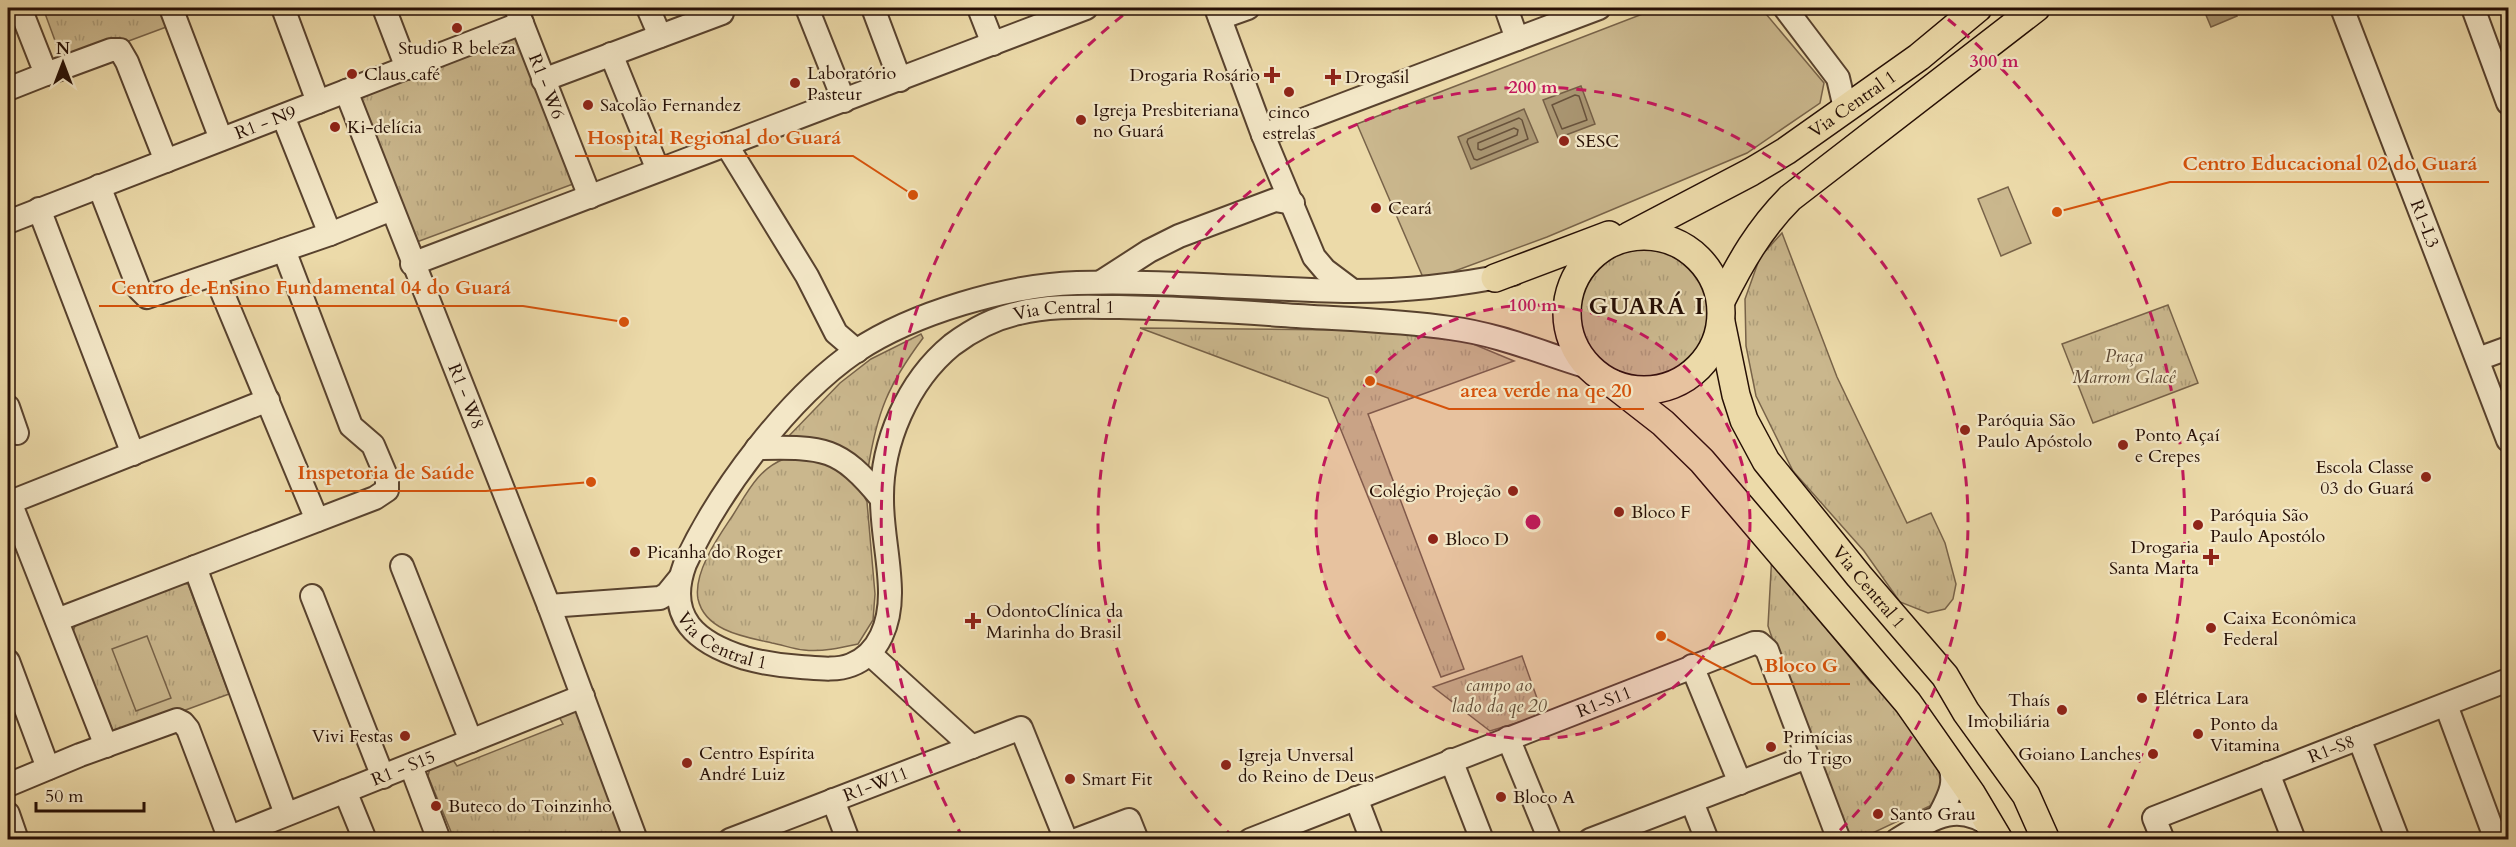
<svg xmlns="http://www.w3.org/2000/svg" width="2516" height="847" font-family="Cardo,serif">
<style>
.grass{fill:url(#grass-tufts);stroke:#786349;stroke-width:1.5}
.pitch{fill:#cab78d;stroke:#786349;stroke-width:1.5}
.water{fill:#a99571;stroke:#755f46;stroke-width:1.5}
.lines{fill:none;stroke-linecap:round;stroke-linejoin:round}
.shore{stroke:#68523b;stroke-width:1.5}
.minor-casing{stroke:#58422e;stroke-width:26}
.major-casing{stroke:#260f05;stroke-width:30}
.minor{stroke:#f3e7c7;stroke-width:22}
.major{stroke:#ecdaa9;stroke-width:27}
.ring{fill:none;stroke:#c2185b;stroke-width:3;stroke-dasharray:10 8}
.poi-dot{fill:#8f2418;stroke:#f3e7c7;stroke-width:2}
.labels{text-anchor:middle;stroke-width:4.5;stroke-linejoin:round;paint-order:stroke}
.poi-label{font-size:18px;fill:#260f05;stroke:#f3e7c7;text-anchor:start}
.street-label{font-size:18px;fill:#260f05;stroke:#f3e7c7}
.park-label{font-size:18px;font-style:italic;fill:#5f4a35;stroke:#f3e7c7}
.district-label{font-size:24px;font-weight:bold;letter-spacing:1.5px;fill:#260f05;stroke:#f3e7c7}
.centre{fill:#c2185b;stroke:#f3e7c7;stroke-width:3}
.ring-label{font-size:18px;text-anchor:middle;font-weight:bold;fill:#c2185b;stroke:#f3e7c7;stroke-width:4.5;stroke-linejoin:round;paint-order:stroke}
.leader{fill:none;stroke:#d5520b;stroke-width:2}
.callout-dot{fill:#d5520b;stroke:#f3e7c7;stroke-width:2}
.callout-label{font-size:20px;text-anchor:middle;font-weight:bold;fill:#d5520b;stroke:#f3e7c7;stroke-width:4.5;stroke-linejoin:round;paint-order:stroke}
</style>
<defs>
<pattern id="grass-tufts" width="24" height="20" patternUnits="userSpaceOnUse" patternTransform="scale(1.5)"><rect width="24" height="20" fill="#cab78d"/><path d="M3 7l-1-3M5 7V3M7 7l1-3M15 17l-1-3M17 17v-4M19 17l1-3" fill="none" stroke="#ad9c78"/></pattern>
</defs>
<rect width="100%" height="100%" fill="#ecdaa9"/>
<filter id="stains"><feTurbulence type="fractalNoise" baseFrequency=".00333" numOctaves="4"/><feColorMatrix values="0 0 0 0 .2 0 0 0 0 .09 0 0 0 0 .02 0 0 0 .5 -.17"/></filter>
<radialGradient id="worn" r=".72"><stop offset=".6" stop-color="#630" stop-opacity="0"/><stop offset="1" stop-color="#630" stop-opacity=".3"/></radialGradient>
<path class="grass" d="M 43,8 L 162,8 L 169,26 L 64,65 Z
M 517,35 L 573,184 L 414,243 L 358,94 Z
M 1782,233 L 1837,377 L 1907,523 L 1931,513 L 1945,543 L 1956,584 L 1953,599 L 1945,609 L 1928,613 L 1900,602 L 1864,551 L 1793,471 L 1756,396 L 1746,346 L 1745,299 L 1760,257 Z
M1578 313a67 67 0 1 1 134 0a67 67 0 1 1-134 0Z
M 2168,305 L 2198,383 L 2093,423 L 2062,344 Z
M 1140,328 L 1442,331 L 1514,361 L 1368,414 L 1464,669 L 1441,677 L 1328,398 Z
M 921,334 L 923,338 C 888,385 877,412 868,469 C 835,445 828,436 785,440 L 840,383 L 871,359 Z
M 784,459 L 830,460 L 857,482 L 867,502 L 875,594 L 873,620 L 858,644 C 840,648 822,652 804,650 C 793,649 783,645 772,643 C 745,637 705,631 698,599 C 693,572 719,536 733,515 C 747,493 758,469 784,459 Z
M 1772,553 L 1811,610 L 1871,683 L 1905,709 L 1941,762 L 1941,788 L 1932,805 L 1860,839 L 1852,839 L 1798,715 L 1768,626 Z
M 180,583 L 188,584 L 229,694 L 115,736 L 72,635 L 77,620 Z
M 1522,656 L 1543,715 L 1490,731 L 1433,687 Z
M 572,710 L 579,712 L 631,839 L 454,839 L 428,776 L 431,764 L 451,757 L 457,766 L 563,724 L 557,713 Z"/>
<path class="pitch" d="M 1658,8 L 1761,8 L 1824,83 L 1820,103 L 1747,153 L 1547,237 L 1425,282 L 1357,124 Z
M 2008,187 L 2031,243 L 2001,256 L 1978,199 Z
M 147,636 L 171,698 L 136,711 L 112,649 Z"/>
<path class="water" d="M 2203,8 L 2233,8 L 2237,16 L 2211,27 Z
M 1581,86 L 1595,124 L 1558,138 L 1543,100 Z
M 1524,109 L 1538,142 L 1471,169 L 1458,137 Z"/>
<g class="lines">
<path class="shore" d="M 1575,95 L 1579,96 L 1587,120 L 1562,129 L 1552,105 Z
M 1519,118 L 1522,120 L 1528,139 L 1477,160 L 1474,159 L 1467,142 L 1468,139 Z
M 1514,128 L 1518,130 L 1517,135 L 1481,150 L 1478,149 L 1478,143 Z"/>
<defs>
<g id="minor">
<path d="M 171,8 L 221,139"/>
<path d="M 283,8 L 318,102"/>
<path d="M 384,8 L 407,68"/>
<path id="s1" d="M 516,8 L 590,197"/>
<path d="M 648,8 L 660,36"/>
<path d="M 807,8 L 844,101"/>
<path d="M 873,8 L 900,80"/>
<path d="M 979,8 L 993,44"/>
<path d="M 1216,8 L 1263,135"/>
<path d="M 1506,8 L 1517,39"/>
<path d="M 1785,8 L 1838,78 L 1845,108"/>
<path id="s2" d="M 2342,8 L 2508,440"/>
<path d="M 2473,8 L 2508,103"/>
<path d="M 1220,18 L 1248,8"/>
<path d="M 611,54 L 658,170"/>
<path d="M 46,74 L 111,50 L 120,50 L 127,62 L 166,161"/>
<path d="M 543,80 L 722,13 L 719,8"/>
<path d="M 8,89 L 46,74 L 20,8"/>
<path id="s3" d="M 346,91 L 549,606 L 636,840"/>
<path d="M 283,116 L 330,234"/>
<path d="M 726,144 L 807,276 L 836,333 L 857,351"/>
<path d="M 99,186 L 139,289 L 147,297 L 330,234 L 392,209"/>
<path d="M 39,209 L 133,454"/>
<path id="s4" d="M 8,222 L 522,23"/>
<path d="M 412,264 L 1086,8"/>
<path id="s5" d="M 1513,274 C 1460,285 1406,291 1352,291 C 1261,290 1168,280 1077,283 C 1009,285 913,313 856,351 C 789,397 719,490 685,564 C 665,618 697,643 745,658 C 763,663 783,666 801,667 C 816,668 836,671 851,665 C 880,654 890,622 890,593 C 890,562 882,531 882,500 C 881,443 908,381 952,345 C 972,330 995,318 1019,313 C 1051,305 1087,307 1119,307 C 1174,308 1227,311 1282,315 C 1338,319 1395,320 1450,328 C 1498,334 1542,353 1588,367"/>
<path d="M 215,275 L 317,520"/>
<path d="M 1101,282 L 1149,251 L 1179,236 L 1275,200 L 1293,203"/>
<path d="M 1353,291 L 1325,270 L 1314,257 L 1263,135 L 1599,8"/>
<path d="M 2478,359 L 2508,348"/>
<path d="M 8,407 L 17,433"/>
<path d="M 757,448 C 823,447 839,446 882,499"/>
<path d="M 10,502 L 106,746"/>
<path d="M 8,503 L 268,400"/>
<path d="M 402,566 L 471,741"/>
<path d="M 195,567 L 286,814"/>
<path d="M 312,596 L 383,777"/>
<path d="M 549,606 L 660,598 L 667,594 L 680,578"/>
<path d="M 57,620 L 375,498 L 387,490 L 387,478 L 373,445 L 351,426 L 284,250"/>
<path d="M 870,654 L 972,747"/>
<path d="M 8,661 L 48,768"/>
<path d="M 1692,666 L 1740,783"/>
<path d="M 2446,705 L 2496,840"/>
<path d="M 1508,738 L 1550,840"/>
<path d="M 2359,738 L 2398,840"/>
<path d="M 1451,760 L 1482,840"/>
<path d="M 411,766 L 439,840"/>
<path d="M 2268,773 L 2294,840"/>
<path d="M 8,785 L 80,755 L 177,720 L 183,723 L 188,729 L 229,837"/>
<path d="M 345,791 L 365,840"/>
<path d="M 1356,798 L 1372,840"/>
<path d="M 833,800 L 848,840"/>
<path d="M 1692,802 L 1707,840"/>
<path d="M 8,814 L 17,840"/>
<path d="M 1940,814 C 1950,795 1958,780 1947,760"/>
<path id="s6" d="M 223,840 L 583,696"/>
<path id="s7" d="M 730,840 L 1021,728 L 1066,840"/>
<path d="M 1076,840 L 1129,820 L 1137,840"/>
<path id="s8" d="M 1250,840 L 1754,643 L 1759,643 L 1767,650 L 1839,840"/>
<path d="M 1590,840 L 1807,757"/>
<path d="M 1897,840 C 1930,820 1957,799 1993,828"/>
<path id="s9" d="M 2163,840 L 2154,818 L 2508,680"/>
</g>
<g id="major">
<path id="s10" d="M 1629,236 L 1751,172 L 1786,151 L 1919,57 L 1978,8"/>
<circle cx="1644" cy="313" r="77"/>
<path d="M 1495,278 L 1609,235"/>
<path d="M 1721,301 C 1740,263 1759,229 1790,198 L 2036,8"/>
<path id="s11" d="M 1721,322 L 1736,395 L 1744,420 L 1766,461 L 1859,576 L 1945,676 L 1966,712 L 2026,795 L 2046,840"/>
<path d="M 1613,384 L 1663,423 L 1702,461 L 1908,703 L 1971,793 L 1999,840"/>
</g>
</defs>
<use href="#minor" class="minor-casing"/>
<use href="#major" class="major-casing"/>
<use href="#minor" class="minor"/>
<use href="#major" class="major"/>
</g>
<circle cx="1533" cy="522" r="217" fill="#c2185b" fill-opacity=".12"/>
<g class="ring">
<circle cx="1533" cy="522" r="217"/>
<path d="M1234 838A435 435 0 1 1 1832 838"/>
<path d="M963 838A652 652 0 0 1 1132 8M1934 8A652 652 0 0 1 2103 838"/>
</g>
<g class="poi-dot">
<circle cx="457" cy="28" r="6"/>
<circle cx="352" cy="74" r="6"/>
<path d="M1269 66h6v6h6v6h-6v6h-6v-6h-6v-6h6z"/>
<path d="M1330 68h6v6h6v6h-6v6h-6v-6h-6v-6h6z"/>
<circle cx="795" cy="83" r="6"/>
<circle cx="1289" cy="92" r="6"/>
<circle cx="588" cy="105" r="6"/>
<circle cx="1081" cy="120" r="6"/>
<circle cx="335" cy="127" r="6"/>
<circle cx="1564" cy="141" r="6"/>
<circle cx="1376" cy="208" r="6"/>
<circle cx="1965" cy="430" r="6"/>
<circle cx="2123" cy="445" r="6"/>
<circle cx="2426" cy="477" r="6"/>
<circle cx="1513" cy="491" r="6"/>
<circle cx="1619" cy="512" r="6"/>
<circle cx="2198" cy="525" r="6"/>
<circle cx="1433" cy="539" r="6"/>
<circle cx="635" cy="552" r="6"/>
<path d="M2208 548h6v6h6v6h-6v6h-6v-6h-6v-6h6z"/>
<path d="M970 612h6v6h6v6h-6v6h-6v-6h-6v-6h6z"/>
<circle cx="2211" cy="628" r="6"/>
<circle cx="2142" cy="698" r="6"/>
<circle cx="2062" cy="710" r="6"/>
<circle cx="2198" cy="734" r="6"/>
<circle cx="405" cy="736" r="6"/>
<circle cx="1771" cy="747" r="6"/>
<circle cx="2153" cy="754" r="6"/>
<circle cx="687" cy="763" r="6"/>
<circle cx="1226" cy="765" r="6"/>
<circle cx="1070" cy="779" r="6"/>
<circle cx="1501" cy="797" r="6"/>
<circle cx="436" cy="806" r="6"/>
<circle cx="1878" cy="814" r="6"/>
</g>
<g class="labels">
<g class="poi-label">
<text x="457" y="54" text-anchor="middle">Studio R beleza</text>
<text x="807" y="79">Laboratório<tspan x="807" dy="21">Pasteur</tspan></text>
<text x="364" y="80">Claus café</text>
<text x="1260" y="81" text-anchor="end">Drogaria Rosário</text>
<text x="1345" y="83">Drogasil</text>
<text x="600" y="111">Sacolão Fernandez</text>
<text x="1093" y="116">Igreja Presbiteriana<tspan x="1093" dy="21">no Guará</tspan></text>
<text x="1289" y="118" text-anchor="middle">cinco<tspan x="1289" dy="21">estrelas</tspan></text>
<text x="347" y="133">Ki-delícia</text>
<text x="1576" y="147">SESC</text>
<text x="1388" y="214">Ceará</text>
<text x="1977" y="426">Paróquia São<tspan x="1977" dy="21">Paulo Apóstolo</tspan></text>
<text x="2135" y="441">Ponto Açaí<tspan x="2135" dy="21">e Crepes</tspan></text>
<text x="2414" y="473" text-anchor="end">Escola Classe<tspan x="2414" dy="21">03 do Guará</tspan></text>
<text x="1501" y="497" text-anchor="end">Colégio Projeção</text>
<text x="1631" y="518">Bloco F</text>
<text x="2210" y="521">Paróquia São<tspan x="2210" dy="21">Paulo Apostólo</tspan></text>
<text x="1445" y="545">Bloco D</text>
<text x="2199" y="553" text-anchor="end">Drogaria<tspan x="2199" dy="21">Santa Marta</tspan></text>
<text x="647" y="558">Picanha do Roger</text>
<text x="986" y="617">OdontoClínica da<tspan x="986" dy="21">Marinha do Brasil</tspan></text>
<text x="2223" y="624">Caixa Econômica<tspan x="2223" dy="21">Federal</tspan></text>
<text x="2154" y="704">Elétrica Lara</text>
<text x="2050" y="706" text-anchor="end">Thaís<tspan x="2050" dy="21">Imobiliária</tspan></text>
<text x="2210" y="730">Ponto da<tspan x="2210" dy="21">Vitamina</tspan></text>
<text x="393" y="742" text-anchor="end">Vivi Festas</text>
<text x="1783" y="743">Primícias<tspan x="1783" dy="21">do Trigo</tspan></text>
<text x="699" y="759">Centro Espírita<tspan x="699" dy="21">André Luiz</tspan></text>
<text x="2141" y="760" text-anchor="end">Goiano Lanches</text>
<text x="1238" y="761">Igreja Unversal<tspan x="1238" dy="21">do Reino de Deus</tspan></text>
<text x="1082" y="785">Smart Fit</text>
<text x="1513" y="803">Bloco A</text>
<text x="448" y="812">Buteco do Toinzinho</text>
<text x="1890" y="820">Santo Grau</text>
</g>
<g class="street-label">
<text dy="6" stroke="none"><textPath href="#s1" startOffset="84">R1 - W6</textPath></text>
<text dy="6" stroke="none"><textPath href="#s10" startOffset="260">Via Central 1</textPath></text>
<text dy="6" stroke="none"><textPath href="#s4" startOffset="276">R1 - N9</textPath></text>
<text dy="6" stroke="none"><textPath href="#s2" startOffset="231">R1-L3</textPath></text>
<text dy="6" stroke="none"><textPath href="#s5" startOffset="1660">Via Central 1</textPath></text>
<text dy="6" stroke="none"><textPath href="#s3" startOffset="328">R1 - W8</textPath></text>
<text dy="6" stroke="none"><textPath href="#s11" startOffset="310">Via Central 1</textPath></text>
<text dy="6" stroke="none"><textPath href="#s5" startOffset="1048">Via Central 1</textPath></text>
<text dy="6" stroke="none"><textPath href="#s8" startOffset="380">R1-S11</textPath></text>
<text dy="6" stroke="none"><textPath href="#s9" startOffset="214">R1-S8</textPath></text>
<text dy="6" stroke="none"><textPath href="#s6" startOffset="194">R1 - S15</textPath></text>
<text dy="6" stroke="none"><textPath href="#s7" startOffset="156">R1-W11</textPath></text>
</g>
<g class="park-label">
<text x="2124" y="362">Praça<tspan x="2124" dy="21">Marrom Glacê</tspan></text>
<text x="1499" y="691">campo ao<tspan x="1499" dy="21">lado da qe 20</tspan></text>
</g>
<g class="district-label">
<text x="1647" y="314">GUARÁ I</text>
</g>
</g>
<circle cx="1533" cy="522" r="9" class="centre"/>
<g class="ring-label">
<text x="1994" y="67">300 m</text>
<text x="1533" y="93">200 m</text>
<text x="1533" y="311">100 m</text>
</g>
<path class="leader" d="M913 195L853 156H575M2057 212L2170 182H2489M624 322L523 306H99M1370 381L1449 409H1644M591 482L486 491H285M1661 636L1752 684H1850"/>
<g class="callout-dot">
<circle cx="913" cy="195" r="6"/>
<circle cx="2057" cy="212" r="6"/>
<circle cx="624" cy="322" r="6"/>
<circle cx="1370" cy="381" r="6"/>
<circle cx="591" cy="482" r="6"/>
<circle cx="1661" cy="636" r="6"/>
</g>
<g class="callout-label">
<text x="714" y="144">Hospital Regional do Guará</text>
<text x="2330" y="170">Centro Educacional 02 do Guará</text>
<text x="311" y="294">Centro de Ensino Fundamental 04 do Guará</text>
<text x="1546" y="397">area verde na qe 20</text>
<text x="386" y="479">Inspetoria de Saúde</text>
<text x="1801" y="672">Bloco G</text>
</g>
<rect width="2516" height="847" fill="none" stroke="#ecdaa9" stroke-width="30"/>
<rect x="9" y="9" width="2498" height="829" fill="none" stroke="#260f05" stroke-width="3"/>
<rect x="15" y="15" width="2486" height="817" fill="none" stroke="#260f05" stroke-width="1.5"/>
<g transform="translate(63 63)" stroke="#f3e7c7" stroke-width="4.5" paint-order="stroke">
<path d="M0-4.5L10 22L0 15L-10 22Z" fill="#260f05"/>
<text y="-9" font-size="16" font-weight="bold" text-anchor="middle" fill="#260f05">N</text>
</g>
<path d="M36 802v9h108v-9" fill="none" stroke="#260f05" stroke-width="3"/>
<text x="45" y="802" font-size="18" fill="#260f05" stroke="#f3e7c7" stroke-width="4.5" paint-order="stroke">50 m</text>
<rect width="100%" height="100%" filter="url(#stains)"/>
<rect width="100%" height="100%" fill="url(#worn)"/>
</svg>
